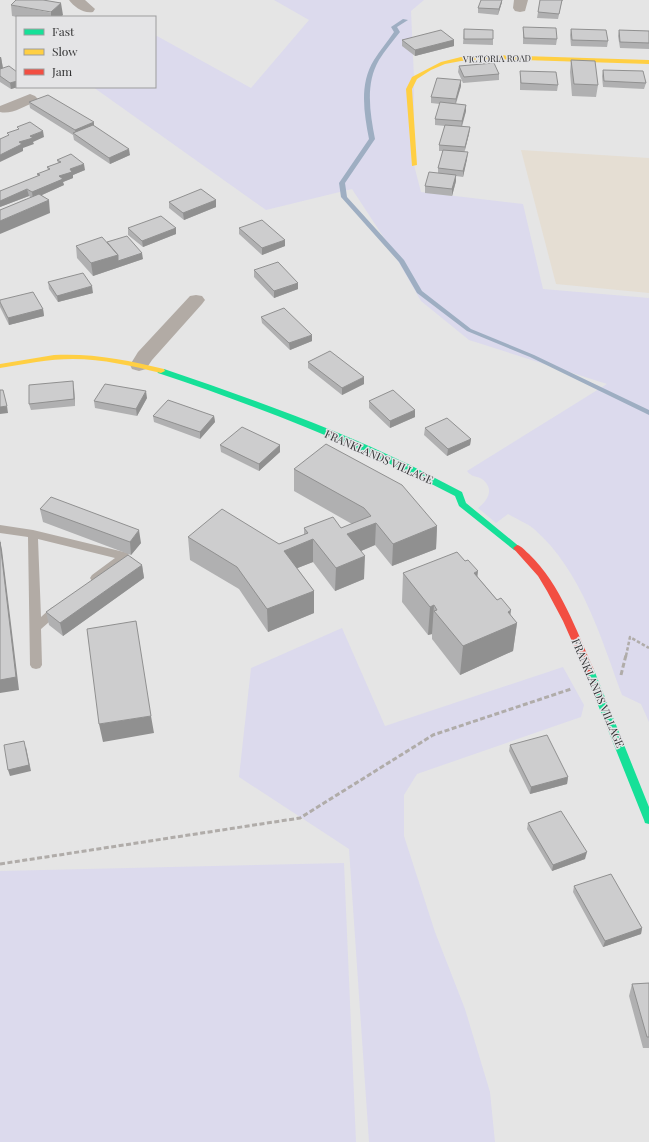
<svg xmlns="http://www.w3.org/2000/svg" width="649" height="1142" font-family="'Playfair Display',serif">
<style>
.industrial{fill:#e5ded3}
.green{fill:#dcdaed}
.lines{fill:none;stroke-linecap:round;stroke-linejoin:round}
.stream{fill:#9eaec2;fill-rule:evenodd}
.path-far1{stroke:#b0aca9;stroke-width:2.5;stroke-dasharray:3.5 2;stroke-linecap:butt}
.path{stroke:#b0aca9;stroke-width:3;stroke-dasharray:5 2.5;stroke-linecap:butt}
.lane{fill:#b2aba5;fill-rule:evenodd}
.street{fill:#b2aba5;fill-rule:evenodd}
.fast{fill:#16e098;fill-rule:evenodd}
.slow{fill:#ffcf43;fill-rule:evenodd}
.jam{fill:#f24e42;fill-rule:evenodd}
.wall{fill:#b0b0b1}
.shaded-wall{fill:#909090}
.building{fill:#cdcdce;stroke:#909090}
.labels{text-anchor:middle;stroke-width:3;stroke-linejoin:round;paint-order:stroke}
.far-street-label{font-size:9px;fill:#323233;stroke:#e4e4e6}
.street-label{font-size:11px;fill:#323233;stroke:#e4e4e6}
</style>
<rect width="100%" height="100%" fill="#e5e5e5"/>
<path class="industrial" d="M 521,150 L 649,158 L 649,293 L 556,284 Z"/>
<path class="green" d="M 274,0 L 424,0 L 411,11 L 414,78 L 414,165 L 421,192 L 523,204 L 543,289 L 649,298 L 649,722 L 641,704 L 622,695 C 601,638 582,571 534,529 C 527,523 516,519 508,514 L 496,523 L 478,508 C 488,500 495,489 482,479 C 477,476 471,477 467,471 L 607,384 L 469,340 L 421,301 L 390,247 L 352,189 L 266,210 L 93,87 L 155,87 L 155,37 L 157,36 L 251,88 L 309,20 Z
M 342,628 L 385,726 L 563,667 L 584,705 L 581,717 L 417,774 L 404,795 L 404,836 L 435,932 L 465,1009 L 490,1092 L 495,1142 L 369,1142 L 349,849 L 239,777 L 251,668 Z
M 344,863 L 356,1142 L 0,1142 L 0,871 Z"/>
<g class="lines">
<path class="stream" d="M 403,19 L 408,20 L 397,27 L 400,32 C 393,41 385,50 379,60 C 365,84 370,113 375,139 L 345,183 L 347,197 L 404,260 L 422,291 L 471,329 L 534,355 L 649,410 L 649,415 L 530,357 L 467,331 L 417,293 L 399,262 L 341,197 L 339,183 L 369,139 C 364,113 359,84 374,60 C 380,50 388,41 394,32 L 391,27 Z"/>
<path class="path-far1" d="M 626,656 L 630,637 L 649,648"/>
<path class="path" d="M 621,675 L 626,655
M 0,864 L 300,818 L 433,735 L 571,689"/>
<path class="lane" d="M 0,525 L 33,530 L 124,552 L 128,553 L 129,556 L 100,581 L 92,581 L 90,578 L 92,575 L 115,558 L 38,539 L 41,617 C 47,612 53,603 62,606 L 64,609 L 41,629 L 42,665 L 40,668 L 36,669 L 32,668 L 30,665 L 28,537 L 0,533 Z"/>
<path class="street" d="M 69,0 L 85,0 L 95,9 L 93,12 C 84,14 74,7 69,0 Z
M 514,0 L 528,0 L 525,11 L 520,12 L 515,11 L 513,8 Z
M 30,94 L 35,96 L 38,99 L 35,102 C 25,106 11,115 0,112 L 0,106 Z
M 196,295 L 202,296 L 205,300 L 202,304 L 152,360 L 146,369 L 139,371 L 132,369 L 130,365 L 138,352 L 190,296 Z"/>
<path class="fast" d="M 158,369 L 164,369 C 246,397 329,426 408,464 C 426,473 444,483 462,492 L 466,503 L 521,548 L 517,551 L 514,550 L 459,506 L 455,496 C 360,446 260,407 158,373 L 157,371 Z
M 589,666 L 592,667 L 594,670 L 649,807 L 649,824 L 645,823 L 644,820 L 584,670 L 586,667 Z"/>
<path class="slow" d="M 491,55 L 649,60 L 649,64 L 491,59 L 461,61 L 445,64 L 431,70 L 417,79 L 412,89 L 417,165 L 412,166 L 406,89 L 412,77 L 441,62 L 461,57 Z
M 54,355 C 92,353 128,360 164,369 L 165,371 L 161,373 C 132,366 103,359 73,359 C 49,359 24,364 0,368 L 0,364 Z"/>
<path class="jam" d="M 517,545 C 522,546 525,551 529,554 C 561,585 576,630 594,670 L 592,673 L 586,673 L 563,621 L 547,591 L 538,576 L 513,548 Z"/>
</g>
<path class="wall" d="M 540,0 L 563,0 L 563,1 L 562,1 L 558,19 L 537,18 Z
M 502,2 L 498,15 L 478,13 L 478,8 Z
M 11,5 L 63,15 L 60,17 L 17,17 L 12,16 Z
M 523,27 L 557,39 L 556,45 L 523,44 Z
M 464,29 L 493,39 L 493,45 L 463,44 Z
M 571,29 L 608,41 L 607,47 L 571,46 L 570,35 Z
M 619,30 L 649,31 L 649,49 L 620,48 L 618,36 Z
M 402,40 L 454,40 L 454,46 L 415,56 L 402,46 Z
M 0,57 L 1,57 L 3,68 L 17,87 L 18,87 L 11,89 L 0,82 Z
M 571,60 L 598,85 L 596,97 L 572,96 L 570,72 Z
M 459,66 L 499,74 L 499,80 L 463,83 L 458,72 Z
M 603,70 L 646,83 L 644,89 L 603,87 L 602,76 Z
M 520,71 L 558,85 L 557,91 L 520,90 Z
M 461,86 L 456,104 L 466,105 L 466,111 L 462,127 L 470,127 L 469,134 L 464,152 L 467,159 L 463,177 L 456,176 L 456,181 L 452,196 L 425,193 L 425,186 L 438,173 L 438,168 L 443,151 L 439,151 L 439,145 L 445,126 L 435,125 L 435,119 L 440,104 L 431,103 L 431,97 Z
M 29,102 L 94,126 L 130,155 L 110,164 L 74,140 L 73,135 L 30,108 Z
M 57,160 L 85,170 L 73,175 L 73,178 L 63,182 L 64,185 L 42,195 L 50,213 L 29,196 L 0,207 L 0,191 L 38,176 L 37,174 L 48,170 L 47,167 L 58,163 Z
M 216,200 L 216,207 L 184,220 L 169,208 L 169,202 Z
M 128,228 L 176,228 L 176,234 L 143,247 L 128,235 Z
M 239,228 L 285,240 L 285,246 L 262,255 L 239,234 Z
M 107,242 L 143,259 L 93,276 L 77,258 L 76,246 Z
M 254,270 L 298,283 L 298,289 L 274,298 L 254,277 Z
M 48,282 L 93,293 L 58,302 L 49,289 Z
M 0,300 L 43,309 L 44,316 L 9,325 L 0,307 Z
M 261,317 L 312,341 L 290,350 L 262,323 Z
M 308,362 L 364,384 L 342,395 L 308,368 Z
M 74,388 L 75,406 L 31,410 L 29,404 Z
M 147,398 L 137,416 L 95,408 L 94,401 Z
M 369,401 L 415,417 L 390,428 L 369,408 Z
M 153,416 L 214,416 L 215,422 L 200,439 L 154,422 Z
M 425,428 L 471,439 L 470,445 L 447,456 L 424,435 Z
M 220,445 L 280,445 L 280,452 L 259,471 L 221,452 Z
M 294,469 L 437,526 L 436,549 L 392,566 L 375,545 L 361,551 L 364,579 L 335,591 L 313,562 L 297,568 L 314,591 L 314,613 L 268,632 L 239,589 L 190,560 L 188,537 L 279,544 L 304,535 L 304,528 L 341,528 L 352,524 L 294,491 Z
M 40,509 L 141,543 L 131,555 L 43,522 Z
M 142,565 L 144,578 L 63,636 L 49,625 L 46,612 Z
M 403,573 L 477,576 L 517,623 L 513,651 L 460,675 L 432,639 L 432,634 L 428,635 L 402,602 Z
M 510,745 L 568,777 L 567,784 L 530,794 L 509,751 Z
M 528,823 L 585,859 L 552,871 L 527,829 Z
M 574,886 L 642,928 L 641,934 L 603,947 L 573,892 Z
M 649,983 L 649,1048 L 643,1048 L 629,996 L 632,984 Z"/>
<path class="shaded-wall" d="M 502,0 L 502,2 L 498,15 L 499,9 Z
M 61,3 L 63,15 L 60,17 L 51,17 L 51,12 Z
M 454,40 L 454,46 L 415,56 L 415,50 Z
M 0,57 L 1,57 L 3,69 L 0,70 Z
M 461,80 L 461,86 L 455,105 L 456,99 Z
M 17,81 L 17,87 L 18,87 L 11,89 L 10,83 Z
M 466,105 L 466,111 L 461,128 L 462,121 Z
M 94,122 L 94,129 L 76,135 L 75,130 Z
M 470,127 L 469,134 L 464,154 L 465,147 Z
M 43,131 L 44,137 L 33,142 L 34,144 L 23,148 L 23,151 L 0,162 L 0,155 L 19,142 L 30,136 Z
M 129,149 L 130,155 L 110,164 L 109,158 Z
M 468,152 L 467,159 L 463,177 L 463,171 Z
M 84,164 L 85,170 L 73,175 L 73,178 L 63,182 L 64,185 L 33,199 L 32,192 L 59,176 L 70,169 Z
M 456,175 L 456,181 L 452,196 L 452,189 Z
M 27,189 L 29,196 L 0,207 L 0,201 Z
M 49,200 L 50,213 L 0,234 L 0,221 Z
M 216,200 L 216,207 L 184,220 L 183,213 Z
M 176,228 L 176,234 L 143,247 L 142,241 Z
M 285,240 L 285,246 L 262,255 L 262,248 Z
M 142,253 L 143,259 L 93,276 L 91,263 L 118,255 Z
M 298,283 L 298,289 L 274,298 L 274,291 Z
M 92,286 L 93,293 L 58,302 L 57,296 Z
M 43,309 L 44,316 L 9,325 L 8,318 Z
M 312,335 L 312,341 L 290,350 L 289,343 Z
M 364,377 L 364,384 L 342,395 L 342,388 Z
M 73,381 L 74,388 L 75,406 L 74,399 Z
M 146,391 L 147,398 L 137,416 L 136,409 Z
M 7,406 L 8,413 L 0,414 L 0,407 Z
M 415,410 L 415,417 L 390,428 L 390,421 Z
M 214,416 L 215,422 L 200,439 L 200,432 Z
M 471,439 L 470,445 L 447,456 L 448,449 Z
M 280,445 L 280,452 L 259,471 L 259,464 Z
M 376,523 L 375,545 L 347,557 L 347,534 Z
M 437,526 L 436,549 L 392,566 L 393,544 Z
M 139,530 L 141,543 L 131,555 L 130,542 Z
M 313,539 L 313,562 L 285,573 L 284,551 Z
M 0,540 L 2,550 L 19,690 L 0,693 Z
M 365,556 L 364,579 L 335,591 L 336,568 Z
M 142,565 L 144,578 L 63,636 L 60,623 Z
M 478,571 L 475,599 L 474,573 Z
M 314,591 L 314,613 L 268,632 L 267,609 Z
M 434,605 L 432,634 L 428,635 L 430,607 Z
M 511,610 L 509,626 L 517,623 L 513,651 L 460,675 L 463,646 L 508,612 Z
M 151,716 L 154,733 L 103,742 L 99,724 Z
M 26,747 L 31,771 L 10,776 L 8,770 Z
M 568,777 L 567,784 L 530,794 L 531,787 Z
M 587,852 L 585,859 L 552,871 L 553,865 Z
M 642,928 L 641,934 L 603,947 L 605,941 Z"/>
<path class="building" d="M 16,0 L 43,0 L 61,3 L 51,12 L 11,5 Z
M 481,0 L 502,0 L 499,9 L 478,8 Z
M 540,0 L 562,0 L 559,14 L 538,12 Z
M 523,27 L 556,28 L 557,39 L 524,38 Z
M 464,29 L 493,30 L 493,39 L 464,39 Z
M 571,29 L 606,30 L 608,41 L 572,40 Z
M 441,30 L 454,40 L 415,50 L 402,40 Z
M 619,30 L 649,31 L 649,43 L 620,42 Z
M 571,60 L 595,61 L 598,85 L 574,84 Z
M 494,63 L 499,74 L 464,77 L 459,66 Z
M 9,66 L 17,72 L 17,81 L 10,83 L 0,76 L 0,69 Z
M 603,70 L 643,71 L 646,83 L 604,81 Z
M 520,71 L 556,72 L 558,85 L 521,83 Z
M 437,78 L 461,80 L 456,99 L 431,97 Z
M 48,95 L 94,122 L 75,130 L 29,102 Z
M 440,102 L 466,105 L 462,121 L 435,119 Z
M 30,122 L 43,131 L 30,136 L 33,138 L 19,142 L 22,144 L 0,155 L 0,139 L 9,135 L 7,133 L 19,129 L 17,127 Z
M 93,125 L 129,149 L 109,158 L 73,133 Z
M 445,125 L 470,127 L 465,147 L 439,145 Z
M 443,150 L 468,152 L 463,171 L 438,168 Z
M 71,154 L 84,164 L 70,169 L 72,172 L 59,176 L 63,179 L 32,192 L 27,189 L 0,201 L 0,191 L 40,175 L 37,174 L 50,169 L 47,167 L 61,162 L 57,160 Z
M 429,172 L 456,175 L 452,189 L 425,186 Z
M 201,189 L 216,200 L 183,213 L 169,202 Z
M 39,194 L 49,200 L 0,221 L 0,210 Z
M 161,216 L 176,228 L 142,241 L 128,228 Z
M 262,220 L 285,240 L 262,248 L 239,228 Z
M 127,236 L 142,253 L 118,261 L 118,255 L 107,242 Z
M 102,237 L 118,255 L 91,263 L 76,246 Z
M 278,262 L 298,283 L 274,291 L 254,270 Z
M 83,273 L 92,286 L 57,296 L 48,282 Z
M 33,292 L 43,309 L 8,318 L 0,302 L 0,300 Z
M 284,308 L 312,335 L 289,343 L 261,317 Z
M 330,351 L 364,377 L 342,388 L 308,362 Z
M 73,381 L 74,399 L 29,404 L 29,385 Z
M 105,384 L 146,391 L 136,409 L 94,401 Z
M 0,390 L 3,390 L 7,406 L 0,407 Z
M 393,390 L 415,410 L 390,421 L 369,401 Z
M 168,400 L 214,416 L 200,432 L 153,416 Z
M 447,418 L 471,439 L 448,449 L 425,428 Z
M 242,427 L 280,445 L 259,464 L 220,445 Z
M 326,444 L 402,485 L 437,526 L 393,544 L 376,523 L 347,534 L 365,556 L 336,568 L 313,539 L 284,551 L 314,591 L 267,609 L 237,567 L 188,537 L 222,509 L 279,544 L 308,533 L 304,528 L 333,517 L 341,528 L 371,516 L 364,508 L 294,469 Z
M 51,497 L 139,530 L 130,542 L 40,509 Z
M 0,542 L 16,677 L 0,680 Z
M 457,552 L 465,561 L 468,560 L 478,571 L 474,573 L 497,600 L 501,598 L 511,610 L 508,612 L 517,623 L 463,646 L 434,611 L 437,610 L 434,605 L 430,607 L 403,573 Z
M 128,555 L 142,565 L 60,623 L 46,612 Z
M 136,621 L 151,716 L 99,724 L 87,629 Z
M 547,735 L 568,777 L 531,787 L 510,745 Z
M 24,741 L 29,765 L 8,770 L 4,745 Z
M 561,811 L 587,852 L 553,865 L 528,823 Z
M 611,874 L 642,928 L 605,941 L 574,886 Z
M 649,983 L 649,1037 L 647,1037 L 632,984 Z"/>
<g class="labels">
<g class="far-street-label">
<text transform="translate(497 59) rotate(-1)" y="3">VICTORIA ROAD</text>
</g>
<g class="street-label">
<text transform="translate(379 457) rotate(24)" y="4">FRANKLANDS VILLAGE</text>
<text transform="translate(598 693) rotate(67)" y="4">FRANKLANDS VILLAGE</text>
</g>
</g>
<rect x="16" y="16" width="140" height="72" fill="#e4e4e6" stroke="#9d9d9e"/>
<rect x="24" y="29" width="20" height="6" fill="#16e098" stroke="#9d9d9e"/>
<text x="52" y="36" font-size="12" fill="#323233">Fast</text>
<rect x="24" y="49" width="20" height="6" fill="#ffcf43" stroke="#9d9d9e"/>
<text x="52" y="56" font-size="12" fill="#323233">Slow</text>
<rect x="24" y="69" width="20" height="6" fill="#f24e42" stroke="#9d9d9e"/>
<text x="52" y="76" font-size="12" fill="#323233">Jam</text>
</svg>
